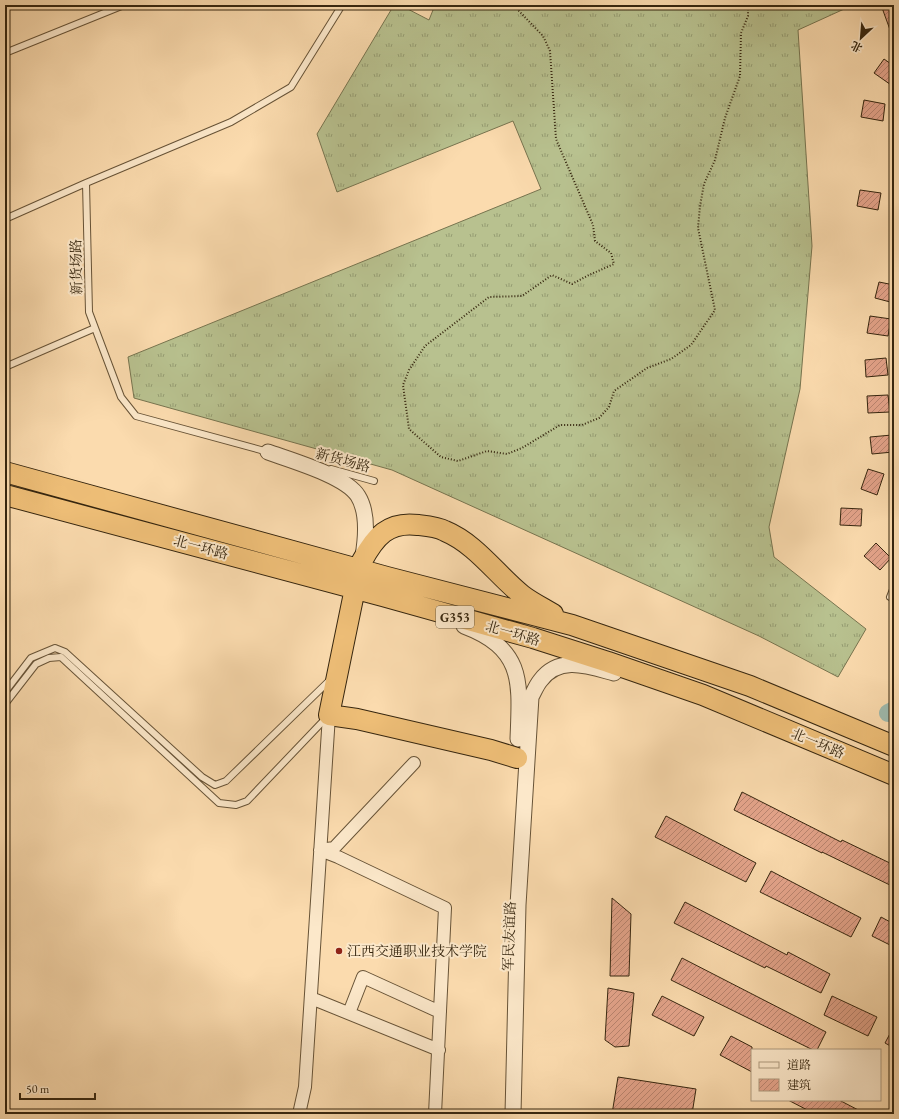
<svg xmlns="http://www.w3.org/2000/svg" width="899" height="1119" font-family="'EB Garamond','Noto Serif SC',serif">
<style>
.grass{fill:url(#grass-tufts);stroke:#77744f}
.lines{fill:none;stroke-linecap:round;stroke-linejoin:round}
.river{stroke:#9fbbaf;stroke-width:18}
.building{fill:url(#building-hatch);stroke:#36260f}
.service-casing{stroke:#675337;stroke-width:8}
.minor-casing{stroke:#675337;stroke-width:14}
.tertiary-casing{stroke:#675337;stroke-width:17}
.trunk-casing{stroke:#36260f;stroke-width:22}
.path{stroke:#36260f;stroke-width:2;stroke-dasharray:1 2;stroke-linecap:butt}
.service{stroke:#fce8ca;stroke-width:6}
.minor{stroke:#fce8ca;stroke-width:12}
.tertiary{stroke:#fce8ca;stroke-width:15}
.trunk{stroke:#eebe77;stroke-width:20}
.poi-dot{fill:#8f2418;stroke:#fce8ca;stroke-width:1.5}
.labels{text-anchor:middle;stroke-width:4;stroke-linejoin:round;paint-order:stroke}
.shield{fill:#fce8ca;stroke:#716047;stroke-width:1}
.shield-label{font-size:13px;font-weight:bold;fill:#36260f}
.street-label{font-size:14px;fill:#36260f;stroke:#fce8ca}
.poi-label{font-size:14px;fill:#36260f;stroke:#fce8ca;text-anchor:start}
</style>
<defs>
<pattern id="grass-tufts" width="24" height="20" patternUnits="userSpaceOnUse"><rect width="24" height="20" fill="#b8c18f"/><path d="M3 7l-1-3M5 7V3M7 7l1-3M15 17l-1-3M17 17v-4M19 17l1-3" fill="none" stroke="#969d73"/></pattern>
<pattern id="building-hatch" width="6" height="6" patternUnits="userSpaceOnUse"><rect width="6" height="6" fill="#e4a48b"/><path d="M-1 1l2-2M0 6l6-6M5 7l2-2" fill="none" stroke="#ba8570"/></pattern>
</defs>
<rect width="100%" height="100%" fill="#fbdbae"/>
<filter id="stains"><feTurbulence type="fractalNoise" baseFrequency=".005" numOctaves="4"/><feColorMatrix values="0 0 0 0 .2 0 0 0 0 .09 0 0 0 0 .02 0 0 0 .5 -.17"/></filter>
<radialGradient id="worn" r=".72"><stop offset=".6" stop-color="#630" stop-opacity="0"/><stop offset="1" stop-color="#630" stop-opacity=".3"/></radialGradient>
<path class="grass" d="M 394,5 L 400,5 L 429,20 L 435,5 L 853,5 L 798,30 L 812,246 L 800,389 L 769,527 L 774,557 L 866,629 L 838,677 L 759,636 L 392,470 L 134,398 L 128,357 L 541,189 L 513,121 L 337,192 L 317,134 Z"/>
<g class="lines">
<path class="river" d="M 888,713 L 894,710"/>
</g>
<path class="building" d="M 881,5 L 894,5 L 894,38 L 893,38 Z
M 884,59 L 894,66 L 894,87 L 874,73 Z
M 864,100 L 885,104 L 883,121 L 861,117 Z
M 860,190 L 881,193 L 878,210 L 857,206 Z
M 879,282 L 894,285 L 894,303 L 875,298 Z
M 870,316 L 891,319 L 888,336 L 867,333 Z
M 886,358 L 888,375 L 866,377 L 865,360 Z
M 888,395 L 890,412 L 868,413 L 867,396 Z
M 892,435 L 893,452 L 872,454 L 870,437 Z
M 868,469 L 884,474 L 877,495 L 861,489 Z
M 841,508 L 862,509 L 861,526 L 840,525 Z
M 876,543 L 891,558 L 880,570 L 864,556 Z
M 742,792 L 841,842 L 842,840 L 894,865 L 894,887 L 822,852 L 822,853 L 734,810 Z
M 666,816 L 756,863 L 746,882 L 655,837 Z
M 771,871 L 861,918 L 851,937 L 760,892 Z
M 612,898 L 631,914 L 629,976 L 610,976 Z
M 685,902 L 787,955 L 788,952 L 830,974 L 821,993 L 766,966 L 765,968 L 674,923 Z
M 881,917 L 894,924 L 894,947 L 872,936 Z
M 682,958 L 826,1032 L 817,1050 L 813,1050 L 671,980 Z
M 608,988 L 634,993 L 629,1046 L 615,1047 L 605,1040 Z
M 662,996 L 704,1017 L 694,1036 L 652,1015 Z
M 832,996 L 877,1017 L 868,1036 L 824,1015 Z
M 894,1026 L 894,1048 L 885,1043 Z
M 731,1036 L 752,1047 L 752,1072 L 720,1055 Z
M 618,1077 L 696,1089 L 692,1114 L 612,1114 Z
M 788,1100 L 839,1100 L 866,1114 L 815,1114 Z"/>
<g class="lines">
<defs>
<path id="service" d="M 5,53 L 124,5
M 5,219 L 86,183
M 5,367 L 95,328
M 268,452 L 136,416 L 121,397 L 89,312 L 86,183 L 231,122 L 291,87 L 342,5
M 331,469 L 374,481
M 890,597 L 894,587
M 5,692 L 31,658 L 55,648 L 65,652 L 202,777 L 215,785 L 226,781 L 331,679
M 5,704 L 36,664 L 49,658 L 61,657 L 219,803 L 236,805 L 247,801 L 328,716"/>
<path id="minor" d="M 414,763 L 334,848 L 320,850 L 338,857 L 445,908 L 435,1114
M 311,998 L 439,1050
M 349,1013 L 363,977 L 440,1012
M 299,1114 L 305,1087 L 329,715"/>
<path id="tertiary" d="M 268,452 C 290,460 346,476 358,496 C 368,512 366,538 363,556
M 464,626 C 525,649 520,683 518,739
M 513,1114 L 518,905 L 531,697 C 534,692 536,686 540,681 C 559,655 588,666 614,673"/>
<path id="trunk" d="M 5,472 L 387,577 L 572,625 L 750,686 L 894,746
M 5,495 L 383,596 L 533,638 L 608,662 L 703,695 L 894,775
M 362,561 C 375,537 388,521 418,525 C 427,526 438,527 445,531 C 476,544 496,574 522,595 C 531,602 543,608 553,614
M 353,598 L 329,715 L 357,719 L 491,750 L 517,758"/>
</defs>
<use href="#service" class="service-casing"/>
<use href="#minor" class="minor-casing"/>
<use href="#tertiary" class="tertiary-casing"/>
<use href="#trunk" class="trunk-casing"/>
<path class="path" d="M 516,5 L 519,11 L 543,36 L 550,51 L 556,139 L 593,225 L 595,241 L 611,253 L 614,264 L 589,275 L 572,284 L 552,275 L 522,296 L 489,297 L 425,346 L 409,370 L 403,385 L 409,429 L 441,457 L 458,461 L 487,451 L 507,454 L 522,448 L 560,425 L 582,425 L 599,418 L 609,407 L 614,391 L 647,368 L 671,359 L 691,345 L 715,310 L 698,228 L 700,206 L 704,184 L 715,160 L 725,118 L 740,76 L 741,33 L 748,16 L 748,5"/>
<use href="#service" class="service"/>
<use href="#minor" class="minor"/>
<use href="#tertiary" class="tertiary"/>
<use href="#trunk" class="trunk"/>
</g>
<circle class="poi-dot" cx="339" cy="951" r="4"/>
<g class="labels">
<rect class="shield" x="436" y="606" width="38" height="22" rx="3"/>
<g class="shield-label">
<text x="455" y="622">G353</text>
</g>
<g class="street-label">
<text transform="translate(76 267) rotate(-91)" y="5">新货场路</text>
<text transform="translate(343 460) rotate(15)" y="5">新货场路</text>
<text transform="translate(201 547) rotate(15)" y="5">北一环路</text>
<text transform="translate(513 633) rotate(16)" y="5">北一环路</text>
<text transform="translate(818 743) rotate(23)" y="5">北一环路</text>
<text transform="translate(509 936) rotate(-88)" y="5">军民友谊路</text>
</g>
<g class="poi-label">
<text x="347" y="956">江西交通职业技术学院</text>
</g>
</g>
<rect width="899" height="1119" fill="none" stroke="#fbdbae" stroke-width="20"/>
<rect x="6" y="6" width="887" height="1107" fill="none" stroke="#36260f" stroke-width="2"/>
<rect x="10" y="10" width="879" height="1099" fill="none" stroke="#36260f"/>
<rect x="751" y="1049" width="130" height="52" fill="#fce8ca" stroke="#ad9a7f"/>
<rect x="759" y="1062" width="20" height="6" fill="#fce8ca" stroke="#ad9a7f"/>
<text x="787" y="1069" font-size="12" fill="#36260f">道路</text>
<rect x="759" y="1079" width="20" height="12" fill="url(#building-hatch)" stroke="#ad9a7f"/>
<text x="787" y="1089" font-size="12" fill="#36260f">建筑</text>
<g transform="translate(861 38) rotate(206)" stroke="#fce8ca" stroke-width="3" paint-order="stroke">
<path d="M0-3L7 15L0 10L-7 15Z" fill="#36260f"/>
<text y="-6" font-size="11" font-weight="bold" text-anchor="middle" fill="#36260f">北</text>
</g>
<path d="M20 1093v6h75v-6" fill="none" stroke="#36260f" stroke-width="2"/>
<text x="26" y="1093" font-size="12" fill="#36260f" stroke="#fce8ca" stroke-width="3" paint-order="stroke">50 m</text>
<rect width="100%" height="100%" filter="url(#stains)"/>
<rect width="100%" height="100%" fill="url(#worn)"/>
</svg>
